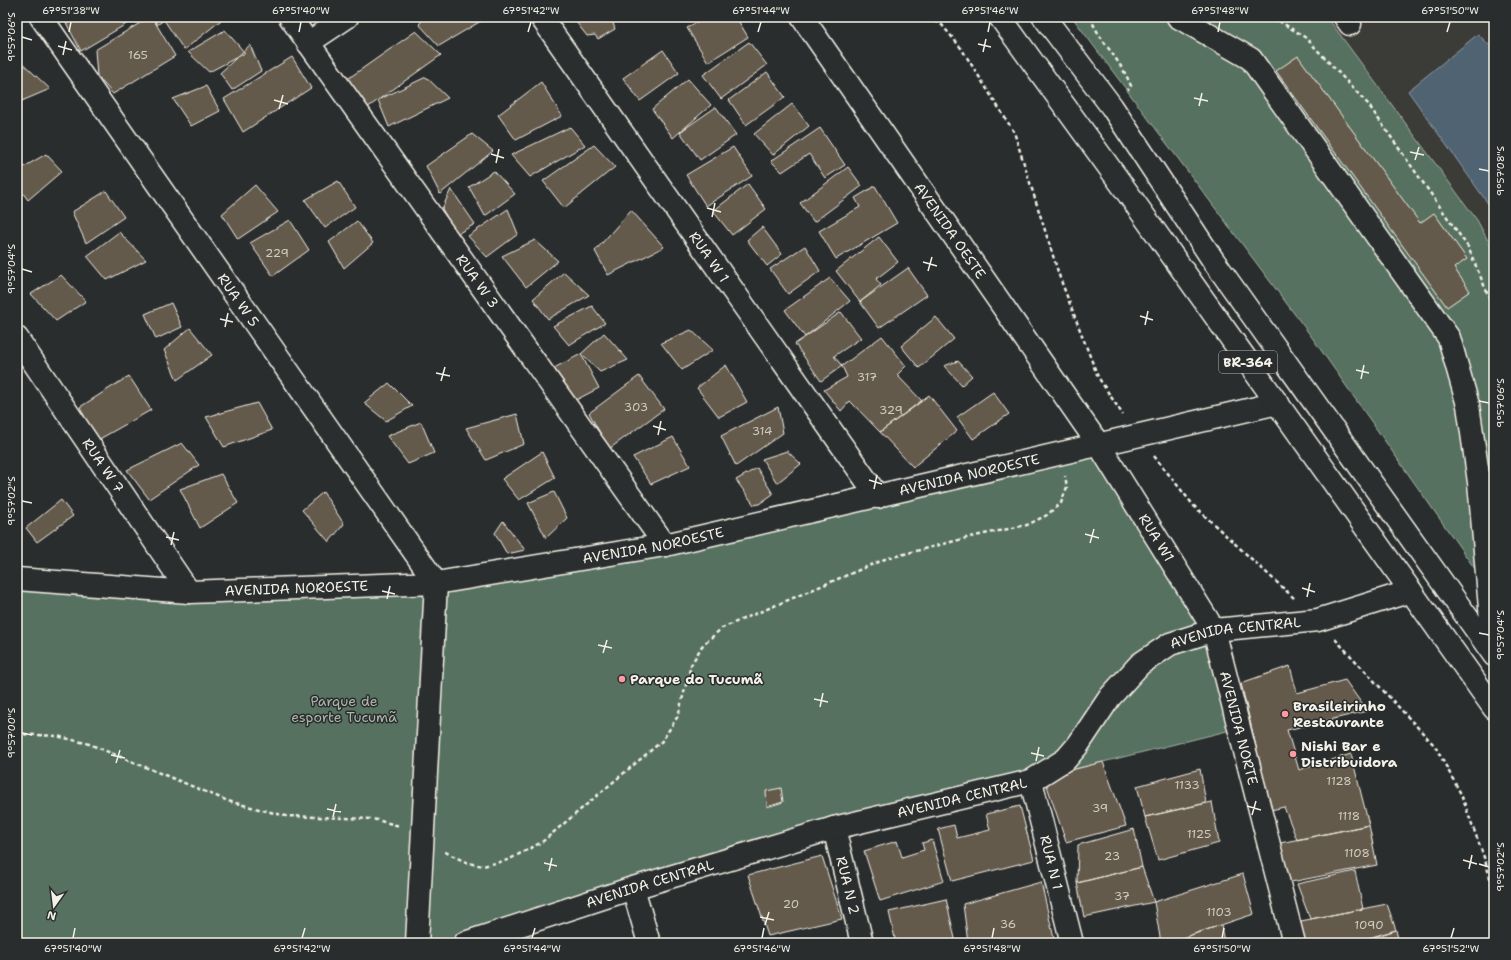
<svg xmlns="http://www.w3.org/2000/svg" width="1511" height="960" font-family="'Shantell Sans',sans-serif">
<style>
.built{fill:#3b3a37}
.green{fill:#567160;stroke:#a5b1a4}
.water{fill:#4f6372;stroke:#919ca1}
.building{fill:#645a4b;stroke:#f4f1e8}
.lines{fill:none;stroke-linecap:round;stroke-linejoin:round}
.minor-casing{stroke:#f4f1e8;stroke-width:25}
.major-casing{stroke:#f4f1e8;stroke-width:25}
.path{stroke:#f4f1e8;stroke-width:2.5;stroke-dasharray:4 3;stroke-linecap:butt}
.minor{stroke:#2a2d2e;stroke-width:22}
.major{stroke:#2a2d2e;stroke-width:22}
.ticks{fill:none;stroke:#f4f1e8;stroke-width:1.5}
.poi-dot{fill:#ff9aa2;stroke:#2a2d2e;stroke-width:1.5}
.labels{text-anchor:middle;stroke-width:3;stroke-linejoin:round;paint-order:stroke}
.number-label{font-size:12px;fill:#d0cbc1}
.shield{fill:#2a2d2e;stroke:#b7b6b0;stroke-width:1}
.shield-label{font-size:13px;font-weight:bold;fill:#f4f1e8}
.street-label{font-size:14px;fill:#f4f1e8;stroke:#2a2d2e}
.poi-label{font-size:14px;font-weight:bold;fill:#f4f1e8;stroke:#2a2d2e;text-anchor:start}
.park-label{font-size:14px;fill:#adb7ab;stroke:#2a2d2e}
.neatline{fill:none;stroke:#f4f1e8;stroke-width:1.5}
.ticks-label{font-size:10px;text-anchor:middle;fill:#f4f1e8}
</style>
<rect width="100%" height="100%" fill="#2a2d2e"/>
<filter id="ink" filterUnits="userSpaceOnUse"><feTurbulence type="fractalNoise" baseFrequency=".025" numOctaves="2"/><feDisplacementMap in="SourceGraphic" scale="8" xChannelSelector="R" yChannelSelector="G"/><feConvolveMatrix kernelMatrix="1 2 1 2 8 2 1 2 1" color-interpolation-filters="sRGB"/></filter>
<g filter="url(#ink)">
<path class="built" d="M 1327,17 L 1494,17 L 1494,252 L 1477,220 Z"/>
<path class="green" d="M 1072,17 L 1327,17 L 1477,220 L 1494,252 L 1494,596 L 1311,336 Z
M 1099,445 L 1214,630 L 1239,728 L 1063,772 L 464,943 L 17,943 L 17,579 L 436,583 Z"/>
<path class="water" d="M 1478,34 L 1494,50 L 1494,212 L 1408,91 Z"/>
<path class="building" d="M 63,17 L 138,17 L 81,51 Z
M 150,17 L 152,17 L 175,56 L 113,94 L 97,76 L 95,50 Z
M 154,17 L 168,17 L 157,25 Z
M 168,17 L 225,17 L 184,50 L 164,20 Z
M 426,17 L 485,17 L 486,18 L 439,46 L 419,24 Z
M 574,17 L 611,17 L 615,29 L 598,39 L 595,35 L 587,36 L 573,18 Z
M 705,17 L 736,17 L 748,37 L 708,62 L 687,28 Z
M 225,30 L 245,53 L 209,72 L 188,52 Z
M 416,31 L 441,55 L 367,108 L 346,80 Z
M 749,42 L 767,65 L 721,99 L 703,75 Z
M 250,45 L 261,71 L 232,90 L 220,73 Z
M 663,50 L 679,73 L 640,101 L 623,78 Z
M 1298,56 L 1420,223 L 1434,213 L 1467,259 L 1454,268 L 1470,291 L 1447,307 L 1276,71 Z
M 292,57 L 311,88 L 243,132 L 224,99 Z
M 17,58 L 50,89 L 17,103 Z
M 767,72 L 785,97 L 746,125 L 729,100 Z
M 426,77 L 448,98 L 389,127 L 378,100 Z
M 688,79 L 711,105 L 673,138 L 652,109 Z
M 541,82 L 562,116 L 516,140 L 498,115 Z
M 206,86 L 220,111 L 191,126 L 173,99 Z
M 792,104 L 809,126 L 773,155 L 754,134 Z
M 716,107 L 736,135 L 700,160 L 680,132 Z
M 570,127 L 585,145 L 530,177 L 511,155 Z
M 820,128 L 845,165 L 825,178 L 809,154 L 782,172 L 771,161 Z
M 472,134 L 493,151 L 440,194 L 426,166 Z
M 594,145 L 615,167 L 564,208 L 543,181 Z
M 733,147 L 752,176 L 706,206 L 686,175 Z
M 46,154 L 62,171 L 28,200 L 17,185 L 17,171 Z
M 848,167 L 862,186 L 814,222 L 800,203 Z
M 494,171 L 515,194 L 485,216 L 469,187 Z
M 338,181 L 355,207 L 325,228 L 305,200 Z
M 748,184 L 766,209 L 732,235 L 713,211 Z
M 255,185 L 278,212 L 238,239 L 222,214 Z
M 875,186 L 897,223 L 836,259 L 819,231 L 860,207 L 855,198 Z
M 451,189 L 475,224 L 457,234 L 442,209 Z
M 106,191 L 124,217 L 86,243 L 72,212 Z
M 508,209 L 518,234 L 487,257 L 468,236 Z
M 631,210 L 664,247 L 608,275 L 595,251 Z
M 290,220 L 309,250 L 273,276 L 250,243 Z
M 357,221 L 373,243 L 344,268 L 329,242 Z
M 762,227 L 782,254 L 767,266 L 747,240 Z
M 119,232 L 146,260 L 107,280 L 87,256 Z
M 879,237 L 898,262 L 876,279 L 881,285 L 860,302 L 836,271 Z
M 535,240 L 558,261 L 526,287 L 502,256 Z
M 805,246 L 820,271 L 788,294 L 770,269 Z
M 908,268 L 927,295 L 879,328 L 860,302 Z
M 564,272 L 589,295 L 548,319 L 533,299 Z
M 61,275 L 86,301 L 56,321 L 31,294 Z
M 830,278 L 850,301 L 805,337 L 785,310 Z
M 171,303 L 182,327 L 156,339 L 145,314 Z
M 592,306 L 605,323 L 569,345 L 553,326 Z
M 841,312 L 861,338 L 834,356 L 842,366 L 821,381 L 795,344 Z
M 936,317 L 954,339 L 919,368 L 901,346 Z
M 190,328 L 212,355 L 177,380 L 164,350 Z
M 691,330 L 713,350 L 682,370 L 661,343 Z
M 604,333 L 628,360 L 600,372 L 581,354 Z
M 882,336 L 906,366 L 897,375 L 922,401 L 880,432 L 850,401 L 841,411 L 824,390 L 847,377 L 842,366 Z
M 581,354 L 599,388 L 574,401 L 552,369 Z
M 958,361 L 972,376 L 962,385 L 944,366 Z
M 726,365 L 747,402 L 719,417 L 697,388 Z
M 129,376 L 151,410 L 96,441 L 80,407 Z
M 639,376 L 664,409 L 609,449 L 589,413 Z
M 389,383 L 412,406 L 386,421 L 364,403 Z
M 993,392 L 1009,414 L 973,439 L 957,417 Z
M 929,395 L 957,431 L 913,467 L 880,432 Z
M 257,403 L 272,430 L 224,447 L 206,417 Z
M 778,407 L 783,433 L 736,466 L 721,436 Z
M 517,414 L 524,444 L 486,460 L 466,428 Z
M 421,422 L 434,453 L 408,464 L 387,436 Z
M 673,437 L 690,466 L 651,484 L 633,457 Z
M 182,443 L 199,465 L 149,499 L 127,470 Z
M 787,451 L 801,464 L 777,483 L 762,459 Z
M 542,452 L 555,478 L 519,500 L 502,479 Z
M 757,468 L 773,494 L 759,504 L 754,505 L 736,480 Z
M 221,474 L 238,503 L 200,528 L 180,489 Z
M 323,492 L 344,524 L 329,542 L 302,510 Z
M 554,492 L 567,518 L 546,538 L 528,503 Z
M 61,500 L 73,516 L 37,542 L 26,528 Z
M 503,521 L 525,550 L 507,554 L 495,533 Z
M 1290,666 L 1297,693 L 1345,680 L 1367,711 L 1287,730 L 1299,770 L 1351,754 L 1369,825 L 1297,840 L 1284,807 L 1271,810 L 1241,683 Z
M 1103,762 L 1126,826 L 1066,842 L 1044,777 Z
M 1200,769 L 1206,803 L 1145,817 L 1137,786 Z
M 781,788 L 783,802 L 767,807 L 766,791 Z
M 1212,802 L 1219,843 L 1158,860 L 1145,817 Z
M 1020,806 L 1034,860 L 952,881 L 938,829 L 954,825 L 957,838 L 990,830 L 986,814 Z
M 1369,825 L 1377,865 L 1286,883 L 1275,844 Z
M 1134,829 L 1142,867 L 1077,883 L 1078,845 Z
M 932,840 L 944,881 L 880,901 L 864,851 L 897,841 L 902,857 L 924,850 L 922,843 Z
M 822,856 L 842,919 L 768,936 L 748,875 Z
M 1142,867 L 1154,902 L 1084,917 L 1077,883 Z
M 1355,871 L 1363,909 L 1310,919 L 1297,884 Z
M 1243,874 L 1254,914 L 1185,937 L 1161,943 L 1154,902 Z
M 1041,882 L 1055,943 L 968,943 L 963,904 Z
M 946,899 L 956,943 L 896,943 L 889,912 Z
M 1387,904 L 1396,930 L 1351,943 L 1303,943 L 1301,921 Z
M 1221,925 L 1224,943 L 1187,943 L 1185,937 Z
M 1396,930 L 1399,943 L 1356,943 Z"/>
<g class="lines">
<defs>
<g id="minor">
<path id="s1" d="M 41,17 L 436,583 L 417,943"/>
<path id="s2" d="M 290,17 L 665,545"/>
<path id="s3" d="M 541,17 L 878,497"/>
<path id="s4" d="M 802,17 L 1099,445 L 1214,630 L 1294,943"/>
<path d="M 1178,17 L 1251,59 L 1449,338 L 1468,405 L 1479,482 L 1494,654"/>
<path d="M 1345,17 L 1350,24"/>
<path d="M 308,43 L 347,17"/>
<path id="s5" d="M 17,338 L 189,592"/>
<path id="s6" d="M 17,579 L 189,592 L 436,583 L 665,545 L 1278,403"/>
<path id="s7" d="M 1031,781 L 1072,943"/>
<path id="s8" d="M 834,828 L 862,943"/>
<path d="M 633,888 L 649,943"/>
<path id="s9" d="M 465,943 L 633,888 L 834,828 L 1031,781 L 1066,759 L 1078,745 L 1110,697 L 1140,664 L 1170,644 L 1214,630 L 1318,620 L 1411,591"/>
</g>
<path id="major" d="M 1000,17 L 1127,192 L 1494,708
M 1044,17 L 1112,107 L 1213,260 L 1494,655"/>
</defs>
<use href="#minor" class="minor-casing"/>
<use href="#major" class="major-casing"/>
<path class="path" d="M 929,17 L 942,25 L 961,48 L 1014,132 L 1060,278 L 1098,377 L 1123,415
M 1090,17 C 1100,42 1121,60 1131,86 L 1128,90
M 1273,17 L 1306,38 L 1368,104 L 1468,247 L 1494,309
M 1493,401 L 1494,374
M 1154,456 L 1194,506 L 1295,599
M 1335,639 L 1435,746 L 1461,794 L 1485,860 L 1494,892
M 17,734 L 57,736 L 89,744 L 228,801 L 286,816 L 373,819 L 400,826
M 445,852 L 468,863 L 483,866 L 508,860 L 542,842 L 662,741 L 678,716 L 691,665 L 702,646 L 722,628 L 885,559 L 970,537 L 1027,525 L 1047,515 L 1061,503 L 1067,487 L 1065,476"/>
<use href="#minor" class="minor"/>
<use href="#major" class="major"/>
</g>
</g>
<path class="ticks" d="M 69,32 L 71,22M 299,32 L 301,22M 528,32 L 531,22M 758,32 L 761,22M 988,32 L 990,22M 1218,32 L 1220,22M 1447,32 L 1450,22M 22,37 L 32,40M 978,44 L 991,47M 58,46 L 72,50M 983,52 L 986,39M 63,55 L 66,41M 1194,98 L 1208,101M 274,100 L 288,104M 1199,106 L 1202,93M 279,109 L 283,95M 1410,152 L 1424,155M 491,154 L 504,158M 1415,160 L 1419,147M 496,163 L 499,149M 1479,169 L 1489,171M 707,208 L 721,212M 712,217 L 715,203M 923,262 L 937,266M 22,269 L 32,272M 928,271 L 932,257M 1140,316 L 1153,320M 220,319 L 233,322M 1145,325 L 1148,311M 225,327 L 228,313M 1356,370 L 1369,373M 436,373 L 450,376M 1361,379 L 1364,365M 441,381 L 445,367M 1479,401 L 1489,403M 653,426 L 666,430M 658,435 L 661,421M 869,480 L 882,484M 874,489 L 877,475M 22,501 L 32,503M 1085,534 L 1099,538M 166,537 L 179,540M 1090,543 L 1094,529M 171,545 L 174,532M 1302,588 L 1315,592M 382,591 L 395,594M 1307,597 L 1310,583M 387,599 L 390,586M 1479,633 L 1489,635M 598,645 L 612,648M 603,653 L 607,640M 814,699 L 828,702M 820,707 L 823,693M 22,733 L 32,735M 1031,753 L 1044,756M 111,755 L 125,758M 1036,761 L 1039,747M 116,763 L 120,750M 1247,806 L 1261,810M 327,809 L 341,812M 1252,815 L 1256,801M 333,817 L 336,804M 1463,860 L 1477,864M 544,863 L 557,866M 1479,864 L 1489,867M 1469,869 L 1472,855M 549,871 L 552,858M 760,917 L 774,920M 765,925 L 769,912M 73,938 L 75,928M 302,938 L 305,928M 532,938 L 535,928M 762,938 L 764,928M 992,938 L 994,928M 1222,938 L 1224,928M 1451,938 L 1454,928"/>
<g class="poi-dot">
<circle cx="622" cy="679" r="4"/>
<circle cx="1285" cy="714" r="4"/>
<circle cx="1293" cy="754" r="4"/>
</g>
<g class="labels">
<g class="number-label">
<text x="138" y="59">165</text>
<text x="277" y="257">229</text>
<text x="867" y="381">317</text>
<text x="636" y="411">303</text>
<text x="891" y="414">329</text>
<text x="762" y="435">314</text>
<text x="1339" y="785">1128</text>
<text x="1187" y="789">1133</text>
<text x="1100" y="812">39</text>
<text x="1349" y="820">1118</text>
<text x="1199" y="838">1125</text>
<text x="1357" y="857">1108</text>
<text x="1112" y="860">23</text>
<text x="1122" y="900">37</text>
<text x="791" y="908">20</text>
<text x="1219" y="916">1103</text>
<text x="1008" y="928">36</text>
<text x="1369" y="929">1090</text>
</g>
<rect class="shield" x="1219" y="351" width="58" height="22" rx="3"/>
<g class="shield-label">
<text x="1248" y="367">BR-364</text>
</g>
<g class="street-label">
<text dy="5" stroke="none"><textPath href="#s4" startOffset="260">AVENIDA OESTE</textPath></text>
<text dy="5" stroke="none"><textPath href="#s3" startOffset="293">RUA W 1</textPath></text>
<text dy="5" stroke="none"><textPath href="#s2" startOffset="324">RUA W 3</textPath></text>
<text dy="5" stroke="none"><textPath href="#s1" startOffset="345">RUA W 5</textPath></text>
<text dy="5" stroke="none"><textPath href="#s5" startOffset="154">RUA W 7</textPath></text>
<text dy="5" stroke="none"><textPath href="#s6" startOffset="964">AVENIDA NOROESTE</textPath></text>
<text dy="5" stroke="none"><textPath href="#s4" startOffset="630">RUA W1</textPath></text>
<text dy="5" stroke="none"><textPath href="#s6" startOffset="640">AVENIDA NOROESTE</textPath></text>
<text dy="5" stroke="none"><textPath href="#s6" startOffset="280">AVENIDA NOROESTE</textPath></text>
<text dy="5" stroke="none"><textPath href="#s9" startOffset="854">AVENIDA CENTRAL</textPath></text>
<text dy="5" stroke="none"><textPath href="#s4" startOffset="840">AVENIDA NORTE</textPath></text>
<text dy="5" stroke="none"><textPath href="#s9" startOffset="518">AVENIDA CENTRAL</textPath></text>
<text dy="5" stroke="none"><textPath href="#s7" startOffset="84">RUA N 1</textPath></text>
<text dy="5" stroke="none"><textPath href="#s9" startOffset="194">AVENIDA CENTRAL</textPath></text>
<text dy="5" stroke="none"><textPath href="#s8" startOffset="59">RUA N 2</textPath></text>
</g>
<g class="poi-label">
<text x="630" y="684">Parque do Tucumã</text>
<text x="1293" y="711">Brasileirinho<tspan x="1293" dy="16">Restaurante</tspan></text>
<text x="1301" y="751">Nishi Bar e<tspan x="1301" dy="16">Distribuidora</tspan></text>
</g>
<g class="park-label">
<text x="344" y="706">Parque de<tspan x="344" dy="16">esporte Tucumã</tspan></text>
</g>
</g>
<rect width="1511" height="960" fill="none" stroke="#2a2d2e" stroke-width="44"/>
<g transform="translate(54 906) rotate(194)" stroke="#2a2d2e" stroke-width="3" paint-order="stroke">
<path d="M0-3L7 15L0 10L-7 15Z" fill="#f4f1e8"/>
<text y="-6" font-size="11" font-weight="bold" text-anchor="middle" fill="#f4f1e8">N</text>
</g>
<rect x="22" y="22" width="1467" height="916" class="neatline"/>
<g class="ticks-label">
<text x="71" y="14">67°51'38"W</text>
<text x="301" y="14">67°51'40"W</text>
<text x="531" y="14">67°51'42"W</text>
<text x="761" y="14">67°51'44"W</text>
<text x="990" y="14">67°51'46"W</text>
<text x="1220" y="14">67°51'48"W</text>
<text x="1450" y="14">67°51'50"W</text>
<text transform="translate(11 37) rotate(-90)" y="4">9°57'06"S</text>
<text transform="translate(1500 171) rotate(-90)" y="4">9°57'08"S</text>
<text transform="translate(11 269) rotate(-90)" y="4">9°57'04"S</text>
<text transform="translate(1500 403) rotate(-90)" y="4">9°57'06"S</text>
<text transform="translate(11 501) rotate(-90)" y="4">9°57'02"S</text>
<text transform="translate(1500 635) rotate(-90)" y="4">9°57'04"S</text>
<text transform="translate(11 733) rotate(-90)" y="4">9°57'00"S</text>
<text transform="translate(1500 867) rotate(-90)" y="4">9°57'02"S</text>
<text x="73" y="952">67°51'40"W</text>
<text x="302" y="952">67°51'42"W</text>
<text x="532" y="952">67°51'44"W</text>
<text x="762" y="952">67°51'46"W</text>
<text x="992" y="952">67°51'48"W</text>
<text x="1222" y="952">67°51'50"W</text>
<text x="1451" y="952">67°51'52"W</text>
</g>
</svg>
